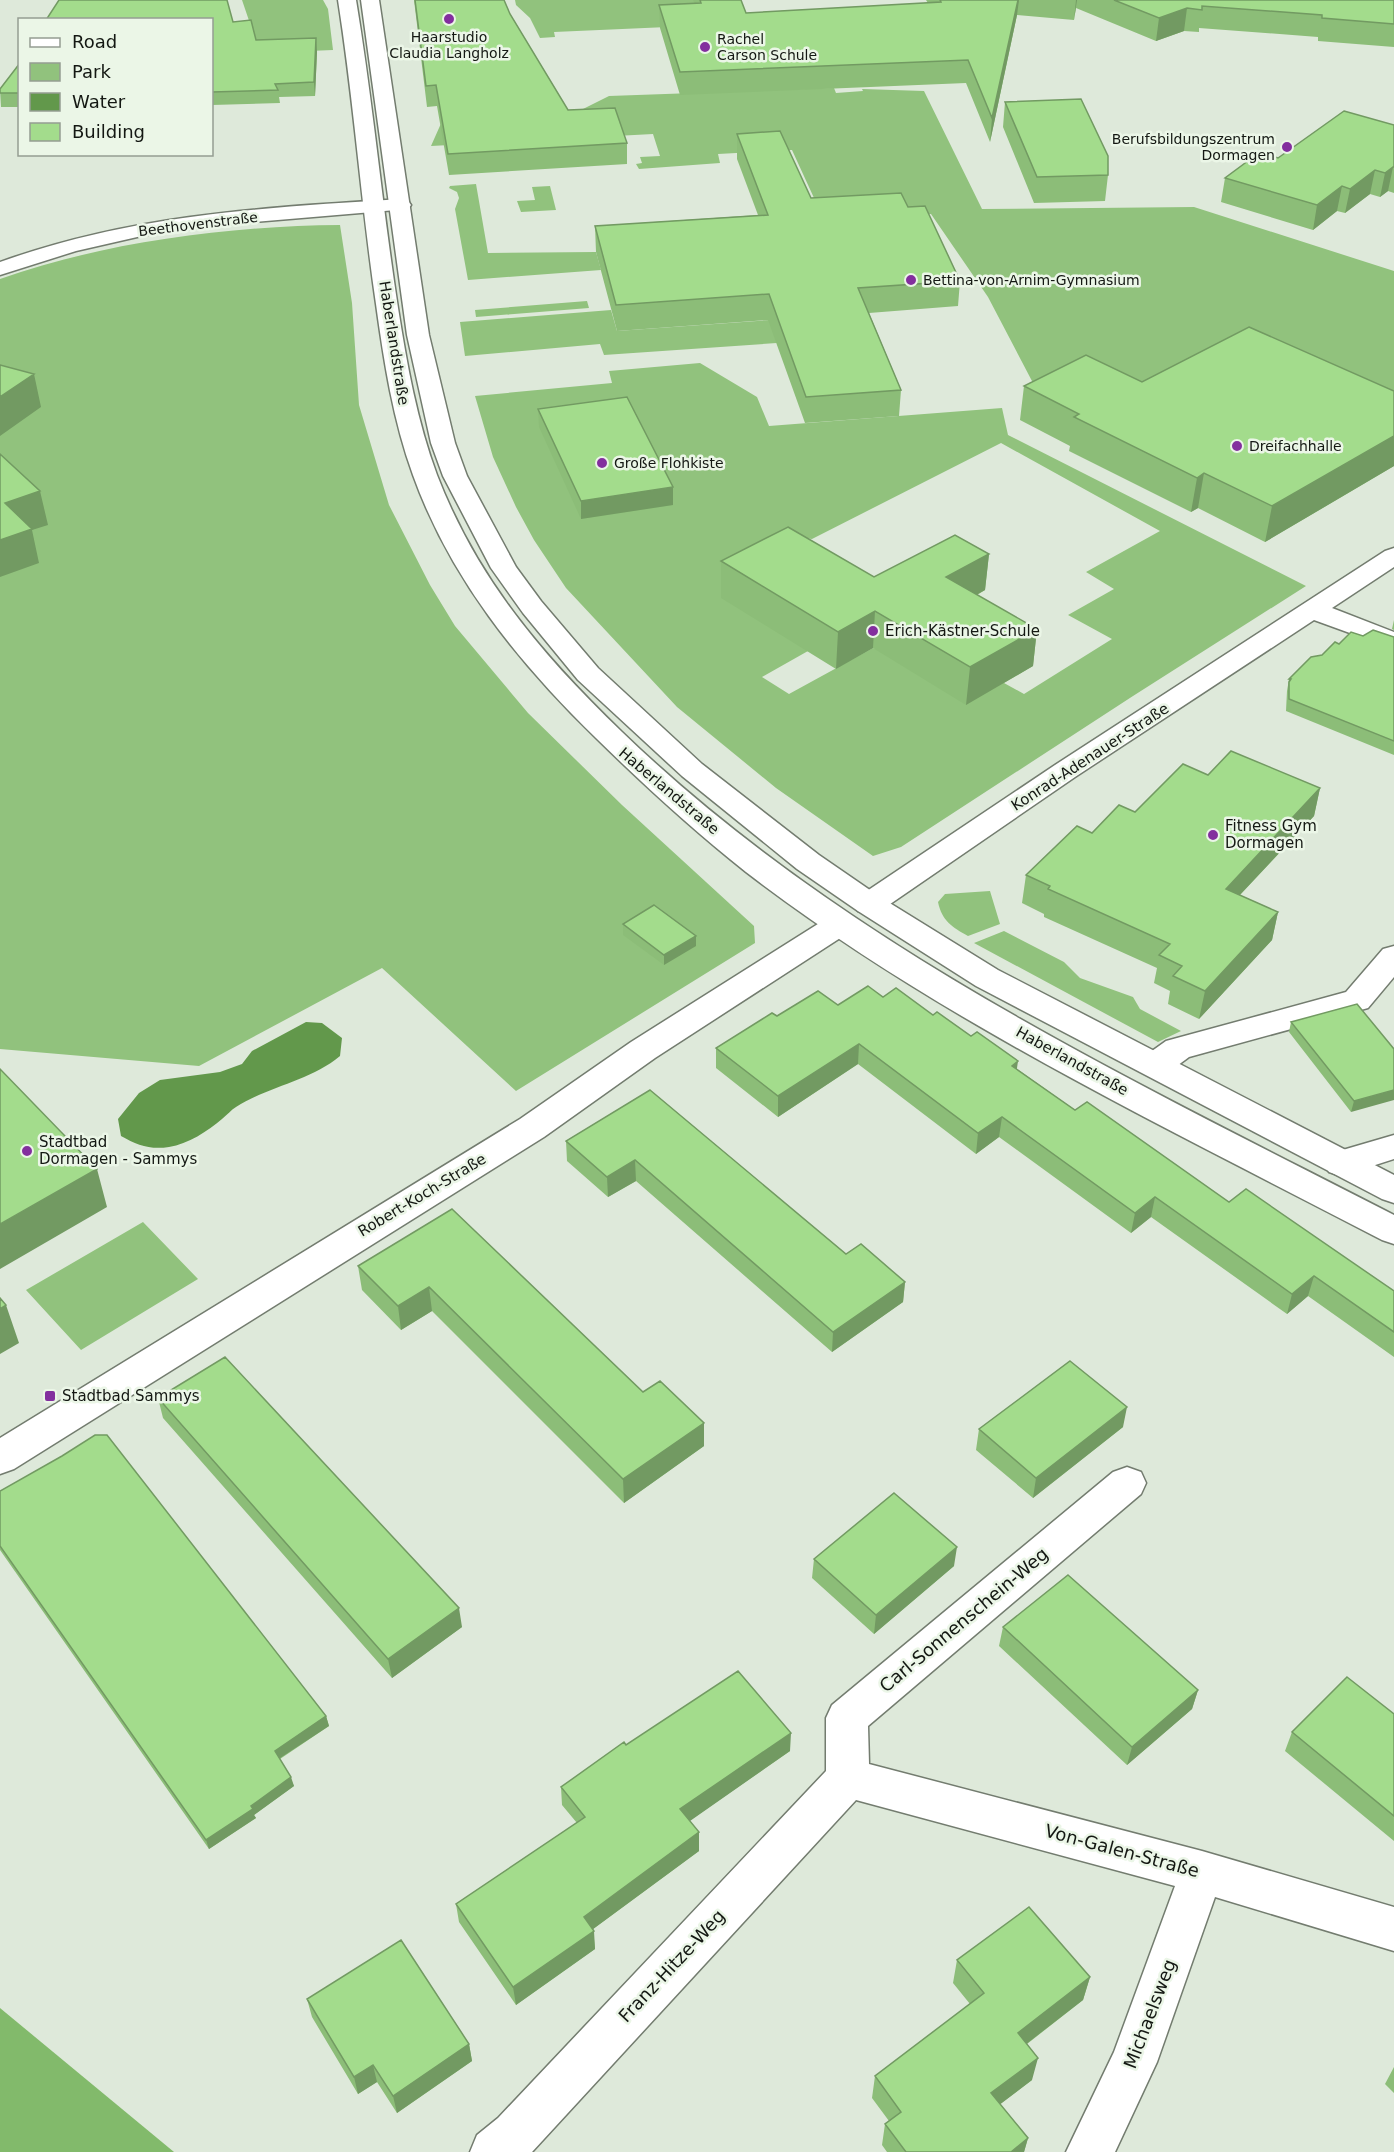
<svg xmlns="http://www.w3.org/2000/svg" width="1394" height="2152" font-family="'DejaVu Sans',sans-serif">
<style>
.green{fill:#91c27d;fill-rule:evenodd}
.forest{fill:#82ba6b}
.water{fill:#62984b}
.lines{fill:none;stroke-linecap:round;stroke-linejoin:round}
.minor-casing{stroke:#737c6f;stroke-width:3}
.tertiary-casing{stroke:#737c6f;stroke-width:3}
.minor{fill:#fff;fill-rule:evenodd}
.tertiary{fill:#fff;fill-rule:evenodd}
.wall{fill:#8cbd78}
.shaded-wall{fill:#729a62}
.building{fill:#a3dc8c;stroke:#729a62;stroke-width:1.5}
.poi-dot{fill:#832f9e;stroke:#ebf6e7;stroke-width:2}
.labels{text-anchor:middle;stroke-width:5;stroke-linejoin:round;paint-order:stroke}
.far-poi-label{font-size:14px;fill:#141813;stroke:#ebf6e7;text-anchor:start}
.far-street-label{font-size:14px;fill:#141813;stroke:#ebf6e7}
.street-label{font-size:15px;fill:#141813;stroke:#ebf6e7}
.poi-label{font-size:15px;fill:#141813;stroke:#ebf6e7;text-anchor:start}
.near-street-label{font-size:18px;fill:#141813;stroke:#ebf6e7}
</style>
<rect width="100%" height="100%" fill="#dee9da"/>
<path class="green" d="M 242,0 L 323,0 L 328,9 L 333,50 L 260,53 Z
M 515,0 L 694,0 L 713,25 L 554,32 L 555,37 L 540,38 L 530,18 L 516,5 Z
M 834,88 L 836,93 L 863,91 L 862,89 L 924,91 L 982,209 L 1194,207 L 1394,271 L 1394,429 L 1044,404 L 988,297 L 931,214 L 850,218 L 831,235 L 792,150 L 718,154 L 720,163 L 639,169 L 636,164 L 642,163 L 640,157 L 660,156 L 653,134 L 431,146 L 443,119 L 581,110 L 609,96 Z
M 476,184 L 488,253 L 596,252 L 601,270 L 468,280 L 455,209 L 459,198 L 457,192 L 449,188 L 450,186 Z
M 550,186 L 556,210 L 521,212 L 517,201 L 535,200 L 532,187 Z
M 340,225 L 352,303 L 359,405 L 389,505 L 430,585 L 455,626 L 528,713 L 622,805 L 754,926 L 755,943 L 516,1091 L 382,968 L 199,1066 L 0,1049 L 0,279 C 104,242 230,226 340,225 Z
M 587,301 L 589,308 L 476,317 L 475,310 Z
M 611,310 L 617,331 L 798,318 L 806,341 L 604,355 L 600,344 L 465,356 L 460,322 Z
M 700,363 L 757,397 L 769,426 L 1002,408 L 1008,435 L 1306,586 L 1133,696 L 901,847 L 873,856 L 776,788 L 677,707 L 566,588 L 534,540 L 516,507 L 493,457 L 475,396 L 612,383 L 609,371 ZM 1001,443 L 1160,531 L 1086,572 L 1114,589 L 1068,615 L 1112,639 L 1024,694 L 1004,683 L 873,648 L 789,694 L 762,677 L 808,651 L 804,538 L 812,539 Z
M 990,891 L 1000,924 L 968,936 C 952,927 942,921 938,902 L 945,894 Z
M 1004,931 L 1064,962 L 1080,978 L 1133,997 L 1140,1009 L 1181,1031 L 1158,1042 L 974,943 Z
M 143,1222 L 198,1279 L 81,1350 L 26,1290 Z"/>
<path class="forest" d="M 0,2008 L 174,2152 L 0,2152 Z"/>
<path class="water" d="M 306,1022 L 322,1023 L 342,1038 L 340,1056 C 310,1081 269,1086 236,1107 C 231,1110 227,1115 222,1119 C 208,1131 188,1144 169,1147 C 150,1150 137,1145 121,1136 L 118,1119 L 139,1093 L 160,1080 L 220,1072 L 242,1064 L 252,1051 Z"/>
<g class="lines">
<defs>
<path id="minor" d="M 401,199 L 408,201 L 411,205 L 408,209 L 218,225 L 146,235 L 76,251 L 0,275 L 0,262 C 134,214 261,208 401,199 Z
M 1394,548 L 1394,567 L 1332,608 L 1394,632 L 1394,649 L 1314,620 L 1075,777 L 880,911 L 869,914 L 858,911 L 854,904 L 858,897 L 1055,765 L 1385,551 Z
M 840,914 L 851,917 L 855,924 L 851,931 L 655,1058 L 544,1137 L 14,1469 L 0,1474 L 0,1438 L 520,1119 L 631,1042 L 829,917 Z
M 1394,946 L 1394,977 L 1368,1008 L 1189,1057 C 1174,1068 1164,1078 1145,1072 L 1141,1064 L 1145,1056 L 1166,1041 L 1346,992 L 1383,949 Z
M 1394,1135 L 1394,1159 L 1341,1176 L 1329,1172 L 1324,1163 L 1329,1154 Z
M 1127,1467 L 1141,1472 L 1146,1483 L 1141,1494 L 868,1726 L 869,1764 L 1202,1851 L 1394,1907 L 1394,1951 L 1215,1897 L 1157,2062 L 1115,2152 L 1066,2152 L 1114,2052 L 1175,1886 L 856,1800 L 532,2152 L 470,2152 L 477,2135 L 498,2118 L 826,1771 L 826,1718 L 832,1705 L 1113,1472 Z"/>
<path id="tertiary" d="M 338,0 L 356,0 C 373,102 382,205 398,308 C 407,365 417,421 437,475 C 477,579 543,656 622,732 C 843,945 1124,1076 1394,1215 L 1394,1244 L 1382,1240 C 1166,1127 940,1021 746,872 C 693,830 644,785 596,738 C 518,662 450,578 413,475 C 393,420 384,362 376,304 C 361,203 354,101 338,0 Z
M 361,0 L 379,0 L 429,335 L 455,443 L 467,476 L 516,567 L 541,601 L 598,668 L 702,764 L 819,855 L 880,897 L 998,970 L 1394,1175 L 1394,1203 L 1382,1199 L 976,986 L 858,911 L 797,869 L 682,776 L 578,680 L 523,613 L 491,568 L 443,476 L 431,443 L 407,335 Z"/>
</defs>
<use href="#minor" class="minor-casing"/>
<use href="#tertiary" class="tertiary-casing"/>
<use href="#minor" class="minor"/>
<use href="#tertiary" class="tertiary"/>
</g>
<path class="wall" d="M 414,0 L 510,14 L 568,110 L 627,143 L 627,164 L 449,175 L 437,106 L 427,107 Z
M 693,0 L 741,0 L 746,13 L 928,3 L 926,0 L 1394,0 L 1394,47 L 1318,41 L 1318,37 L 1199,28 L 1199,32 L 1184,31 L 1156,41 L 1076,8 L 1074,20 L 1017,15 L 990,142 L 966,83 L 680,95 L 660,28 L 659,5 L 695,4 Z
M 212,20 L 233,22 L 256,40 L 316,38 L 317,52 L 315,96 L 279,97 L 280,103 L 212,105 Z
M 20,63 L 20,107 L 1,107 L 0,89 Z
M 1005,102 L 1108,175 L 1105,201 L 1034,203 L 1003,127 Z
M 1394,125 L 1394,193 L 1388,191 L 1380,197 L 1370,194 L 1345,213 L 1337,211 L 1313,230 L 1221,202 L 1225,178 L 1278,158 Z
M 737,134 L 811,198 L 908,207 L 960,281 L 958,306 L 869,313 L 901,390 L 899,416 L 805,423 L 768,320 L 617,331 L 596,252 L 595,226 L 758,215 L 737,159 Z
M 1142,382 L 1394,391 L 1394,466 L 1265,542 L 1198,508 L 1191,512 L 1069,451 L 1070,446 L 1020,420 L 1024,386 Z
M 538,409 L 673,487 L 673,505 L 581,519 L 539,427 Z
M 989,554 L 985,590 L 977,595 L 1037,629 L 1033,666 L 966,705 L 873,648 L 836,669 L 721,598 L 721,561 L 874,577 Z
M 1394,620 L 1394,630 L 1392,629 Z
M 1363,636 L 1394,637 L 1394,755 L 1286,711 L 1287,691 L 1289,679 L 1339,644 Z
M 1208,775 L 1320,788 L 1314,816 L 1240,895 L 1278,912 L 1272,940 L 1199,1019 L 1168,1004 L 1170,991 L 1154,983 L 1157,968 L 1044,917 L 1044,914 L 1022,903 L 1026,875 L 1092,833 L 1135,812 Z
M 623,924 L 696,946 L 664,965 L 623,935 Z
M 883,997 L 933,1015 L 971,1036 L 1075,1110 L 1229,1202 L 1394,1291 L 1394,1357 L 1308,1296 L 1287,1314 L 1151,1217 L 1131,1233 L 999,1137 L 976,1154 L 858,1064 L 778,1117 L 716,1068 L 716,1048 L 777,1016 Z
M 1291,1022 L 1394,1049 L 1351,1112 L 1289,1032 Z
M 650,1090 L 846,1254 L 905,1282 L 903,1302 L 832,1352 L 636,1181 L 608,1197 L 567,1161 L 566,1141 Z
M 452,1209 L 643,1392 L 704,1423 L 704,1446 L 624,1503 L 432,1311 L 401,1330 L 362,1290 L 358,1266 Z
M 158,1398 L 462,1627 L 392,1678 L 163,1418 Z
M 1123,1427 L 1033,1498 L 976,1450 L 979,1429 Z
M 0,1491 L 326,1716 L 329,1726 L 280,1759 L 294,1786 L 254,1815 L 256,1818 L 209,1849 L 0,1550 Z
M 814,1559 L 954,1566 L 874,1634 L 812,1578 Z
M 1003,1627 L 1198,1690 L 1192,1709 L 1127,1765 L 999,1646 Z
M 1394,1714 L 1394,1841 L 1285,1751 L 1292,1732 Z
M 626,1745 L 790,1751 L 689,1821 L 699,1832 L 699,1851 L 593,1929 L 595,1949 L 516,2005 L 459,1922 L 456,1904 L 577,1823 L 562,1805 L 561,1787 Z
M 957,1960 L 1090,1977 L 1083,2000 L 1027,2044 L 1032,2080 L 1000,2104 L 1028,2138 L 1024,2152 L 887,2152 L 882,2145 L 885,2124 L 889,2121 L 872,2098 L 875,2076 L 970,2004 L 953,1983 Z
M 307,1999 L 469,2044 L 472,2061 L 397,2113 L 377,2082 L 358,2094 L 312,2017 Z
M 1394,2067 L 1394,2093 L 1385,2084 Z"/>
<path class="shaded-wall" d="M 1018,0 L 1019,0 L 1017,15 L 990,142 L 992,118 Z
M 1076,0 L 1077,0 L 1074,20 Z
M 1187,8 L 1184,31 L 1156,41 L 1159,18 Z
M 316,38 L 317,52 L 315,96 L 314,82 Z
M 1393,167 L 1388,191 L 1380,197 L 1385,173 Z
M 1375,170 L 1370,194 L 1345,213 L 1350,189 Z
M 1342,186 L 1337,211 L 1313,230 L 1317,205 Z
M 34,374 L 41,407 L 0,436 L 0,397 Z
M 1394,436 L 1394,466 L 1265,542 L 1272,506 Z
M 1204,473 L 1198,508 L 1191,512 L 1197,478 Z
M 673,487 L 673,505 L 581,519 L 581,501 Z
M 40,491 L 48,525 L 32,530 L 39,563 L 0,577 L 0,540 L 5,503 Z
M 989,554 L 985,590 L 942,614 L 946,577 Z
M 875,611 L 873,648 L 836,669 L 838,632 Z
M 1037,629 L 1033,666 L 966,705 L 970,667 Z
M 1320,788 L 1314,816 L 1220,916 L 1226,889 Z
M 1278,912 L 1272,940 L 1199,1019 L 1205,991 Z
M 696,936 L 696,946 L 664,965 L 664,955 Z
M 859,1044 L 858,1064 L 778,1117 L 778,1096 Z
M 1018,1061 L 1015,1082 L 1012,1066 Z
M 1394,1090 L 1394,1100 L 1351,1112 L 1354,1101 Z
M 1002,1117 L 999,1137 L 976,1154 L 978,1133 Z
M 635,1160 L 636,1181 L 608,1197 L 607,1177 Z
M 97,1169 L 107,1207 L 0,1269 L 0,1224 Z
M 1155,1197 L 1151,1217 L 1131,1233 L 1135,1213 Z
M 1314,1276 L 1308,1296 L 1287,1314 L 1292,1294 Z
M 905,1282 L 903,1302 L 832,1352 L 833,1332 Z
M 429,1287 L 432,1311 L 401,1330 L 398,1306 Z
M 6,1305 L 19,1343 L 0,1354 L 0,1309 Z
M 1127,1407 L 1123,1427 L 1033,1498 L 1036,1478 Z
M 704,1423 L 704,1446 L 624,1503 L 623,1479 Z
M 957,1547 L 954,1566 L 874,1634 L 876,1615 Z
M 459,1608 L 462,1627 L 392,1678 L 388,1659 Z
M 1198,1690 L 1192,1709 L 1127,1765 L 1132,1747 Z
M 326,1716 L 329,1726 L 277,1760 L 275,1751 Z
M 791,1733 L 790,1751 L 680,1828 L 680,1809 Z
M 291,1777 L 294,1786 L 254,1815 L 256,1818 L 209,1849 L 206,1840 L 251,1806 Z
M 699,1832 L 699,1851 L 585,1935 L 584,1917 Z
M 594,1931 L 595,1949 L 516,2005 L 513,1987 Z
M 1090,1977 L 1083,2000 L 1012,2055 L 1018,2033 Z
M 469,2044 L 472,2061 L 397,2113 L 393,2096 Z
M 1038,2058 L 1032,2080 L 986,2115 L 991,2093 Z
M 373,2065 L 377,2082 L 358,2094 L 354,2077 Z
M 1028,2138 L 1024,2152 L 1011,2152 Z"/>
<path class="building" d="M 59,0 L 227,0 L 233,22 L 251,20 L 256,40 L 316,38 L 314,82 L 275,84 L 278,90 L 212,92 L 212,20 L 46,20 Z
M 415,0 L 504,0 L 510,14 L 568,110 L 615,108 L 627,143 L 448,154 L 436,85 L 426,86 Z
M 700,0 L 741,0 L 746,13 L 941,2 L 940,0 L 1018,0 L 992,118 L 968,60 L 680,72 L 659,5 L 701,3 Z
M 1114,0 L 1394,0 L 1394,24 L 1322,18 L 1322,15 L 1202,6 L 1202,10 L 1187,8 L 1159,18 Z
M 20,63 L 20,93 L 0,93 L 0,89 Z
M 1081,99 L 1108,156 L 1108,175 L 1037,177 L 1005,102 Z
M 1344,111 L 1394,125 L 1394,167 L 1393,167 L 1385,173 L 1375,170 L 1350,189 L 1342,186 L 1317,205 L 1225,178 L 1260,152 L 1278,158 Z
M 780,131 L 811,198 L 901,193 L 908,207 L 925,206 L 960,281 L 858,288 L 901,390 L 806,397 L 769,294 L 616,305 L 595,226 L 768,215 L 737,134 Z
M 1249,327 L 1394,391 L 1394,436 L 1272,506 L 1204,473 L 1197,478 L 1074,417 L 1079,414 L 1024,386 L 1086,355 L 1142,382 Z
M 0,365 L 34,374 L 0,397 Z
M 627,397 L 673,487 L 581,501 L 538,409 Z
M 0,454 L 40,491 L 5,503 L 32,529 L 0,540 Z
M 788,527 L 874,577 L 955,535 L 989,554 L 946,577 L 1037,629 L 970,667 L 875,611 L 838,632 L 721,561 Z
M 1373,630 L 1394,637 L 1394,741 L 1289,699 L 1289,682 L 1291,679 L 1289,679 L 1311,657 L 1322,655 L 1335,642 L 1339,644 L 1351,632 L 1363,636 Z
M 1231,751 L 1320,788 L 1226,889 L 1278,912 L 1205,991 L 1173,976 L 1182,966 L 1159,955 L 1170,944 L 1048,889 L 1050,886 L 1026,875 L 1077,826 L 1092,833 L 1119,805 L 1135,812 L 1183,764 L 1208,775 Z
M 654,905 L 696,936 L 664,955 L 623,924 Z
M 868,986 L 883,997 L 896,988 L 933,1015 L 937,1012 L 971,1036 L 977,1032 L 1018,1061 L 1012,1066 L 1075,1110 L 1087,1102 L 1229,1202 L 1246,1189 L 1394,1291 L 1394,1332 L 1314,1276 L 1292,1294 L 1155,1197 L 1135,1213 L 1002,1117 L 978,1133 L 859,1044 L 778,1096 L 716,1048 L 772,1013 L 777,1016 L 818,991 L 838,1005 Z
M 1357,1004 L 1394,1049 L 1394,1090 L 1354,1101 L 1291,1022 Z
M 0,1069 L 97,1169 L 0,1224 Z
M 650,1090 L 846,1254 L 861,1244 L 905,1282 L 833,1332 L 635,1160 L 607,1177 L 566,1141 Z
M 452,1209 L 643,1392 L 660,1381 L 704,1423 L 623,1479 L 429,1287 L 398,1306 L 358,1266 Z
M 0,1298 L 6,1305 L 0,1309 Z
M 225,1357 L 459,1608 L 388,1659 L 158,1398 Z
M 1070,1361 L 1127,1407 L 1036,1478 L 979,1429 Z
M 95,1435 L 107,1435 L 326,1716 L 275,1751 L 291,1777 L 251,1806 L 253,1809 L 206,1840 L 0,1546 L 0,1491 L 62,1456 Z
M 894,1493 L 957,1547 L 876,1615 L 814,1559 Z
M 1068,1575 L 1198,1690 L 1132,1747 L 1003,1627 Z
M 738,1671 L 791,1733 L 680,1809 L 699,1832 L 584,1917 L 594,1931 L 513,1987 L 456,1904 L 585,1817 L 561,1787 L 624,1742 L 626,1745 Z
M 1347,1677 L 1394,1714 L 1394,1816 L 1292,1732 Z
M 1029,1907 L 1090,1977 L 1018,2033 L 1038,2058 L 991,2093 L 1028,2138 L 1011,2152 L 906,2152 L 885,2124 L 901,2112 L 875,2076 L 984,1993 L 957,1960 Z
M 401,1940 L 469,2044 L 393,2096 L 373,2065 L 354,2077 L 307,1999 Z"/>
<g class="poi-dot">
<circle cx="449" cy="19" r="6"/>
<circle cx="705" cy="47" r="6"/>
<circle cx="1287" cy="147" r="6"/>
<circle cx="911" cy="280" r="6"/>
<circle cx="1237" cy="446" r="6"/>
<circle cx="602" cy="463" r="6"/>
<circle cx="873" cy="631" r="6"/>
<circle cx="1213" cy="835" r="6"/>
<circle cx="27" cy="1151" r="6"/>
<rect x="44" y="1390" width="12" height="12" rx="3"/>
</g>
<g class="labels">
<g class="far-poi-label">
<text x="449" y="42" text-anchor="middle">Haarstudio<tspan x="449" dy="16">Claudia Langholz</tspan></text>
<text x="717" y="44">Rachel<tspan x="717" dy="16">Carson Schule</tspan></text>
<text x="1275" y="144" text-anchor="end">Berufsbildungszentrum<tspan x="1275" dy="16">Dormagen</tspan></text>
<text x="923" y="285">Bettina-von-Arnim-Gymnasium</text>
<text x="1249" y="451">Dreifachhalle</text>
<text x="614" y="468">Große Flohkiste</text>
</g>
<g class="far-street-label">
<text transform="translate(198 224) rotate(-7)" y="5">Beethovenstraße</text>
</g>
<g class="street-label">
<text transform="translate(394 343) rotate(81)" y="5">Haberlandstraße</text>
<text transform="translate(1090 757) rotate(-33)" y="5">Konrad-Adenauer-Straße</text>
<text transform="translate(669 791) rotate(40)" y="5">Haberlandstraße</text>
<text transform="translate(1072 1061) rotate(29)" y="5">Haberlandstraße</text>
<text transform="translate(422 1195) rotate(-31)" y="5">Robert-Koch-Straße</text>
</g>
<g class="poi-label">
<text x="885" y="636">Erich-Kästner-Schule</text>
<text x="1225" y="831">Fitness Gym<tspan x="1225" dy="17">Dormagen</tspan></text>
<text x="39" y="1147">Stadtbad<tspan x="39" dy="17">Dormagen - Sammys</tspan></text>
<text x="62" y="1401">Stadtbad Sammys</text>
</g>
<g class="near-street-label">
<text transform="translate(964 1620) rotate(-40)" y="6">Carl-Sonnenschein-Weg</text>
<text transform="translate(1122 1851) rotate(15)" y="6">Von-Galen-Straße</text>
<text transform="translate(672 1966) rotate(-47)" y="6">Franz-Hitze-Weg</text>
<text transform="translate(1150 2014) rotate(-69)" y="6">Michaelsweg</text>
</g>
</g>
<rect x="18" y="18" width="195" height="138" fill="#ebf6e7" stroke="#959d92" stroke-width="1.5"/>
<rect x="30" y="38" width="30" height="9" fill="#ffffff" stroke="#959d92" stroke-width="1.5"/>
<text x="72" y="48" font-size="18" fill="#141813">Road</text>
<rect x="30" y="63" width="30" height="18" fill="#91c27d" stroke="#959d92" stroke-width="1.5"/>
<text x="72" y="78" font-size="18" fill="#141813">Park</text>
<rect x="30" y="93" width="30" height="18" fill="#62984b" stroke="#959d92" stroke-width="1.5"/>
<text x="72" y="108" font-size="18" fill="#141813">Water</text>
<rect x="30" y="123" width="30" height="18" fill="#a3dc8c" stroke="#959d92" stroke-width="1.5"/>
<text x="72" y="138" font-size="18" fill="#141813">Building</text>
</svg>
